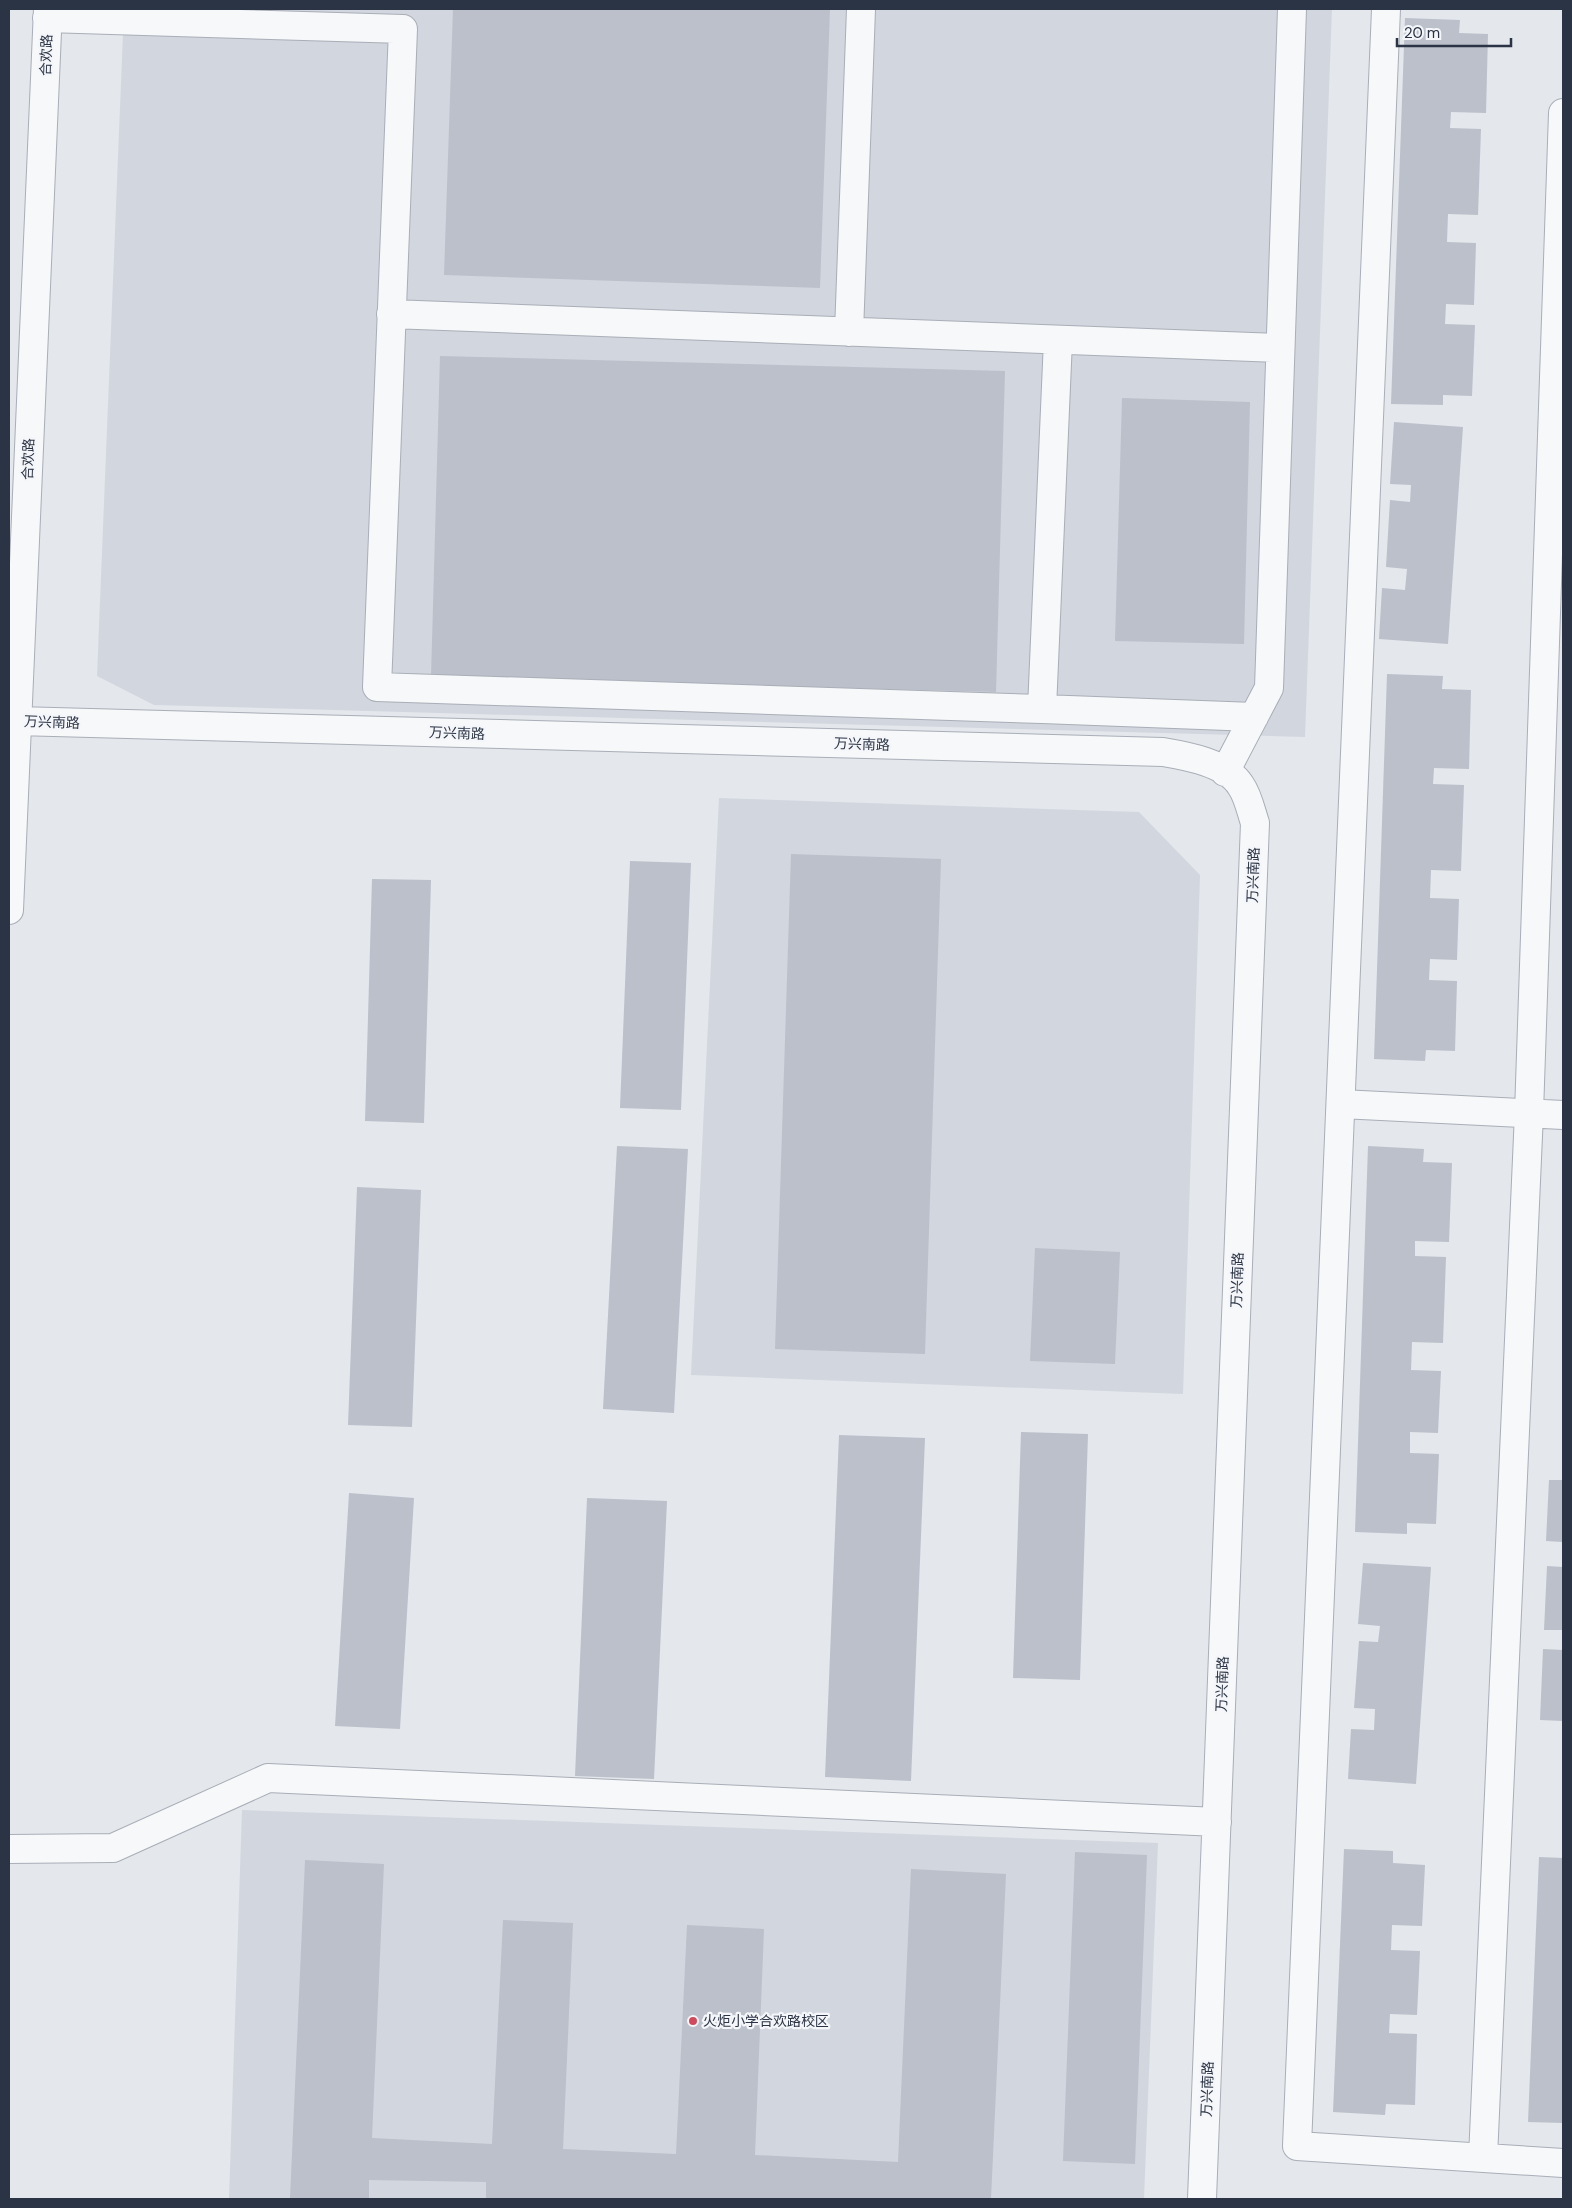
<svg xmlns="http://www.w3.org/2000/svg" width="1572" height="2208" font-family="'DM Sans','Noto Sans SC',sans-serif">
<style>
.built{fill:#d2d6de}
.building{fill:#bbc0ca}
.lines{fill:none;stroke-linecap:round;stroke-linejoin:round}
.minor-casing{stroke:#a9aeb7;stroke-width:30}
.minor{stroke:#f7f8fa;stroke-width:28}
.poi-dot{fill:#d1495b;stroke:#f4f6f9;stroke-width:2}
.labels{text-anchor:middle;stroke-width:4.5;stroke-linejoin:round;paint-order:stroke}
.street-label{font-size:14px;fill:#2b3445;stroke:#f4f6f9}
.poi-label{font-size:14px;fill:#2b3445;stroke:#f4f6f9;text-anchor:start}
</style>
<rect width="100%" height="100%" fill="#e4e7ec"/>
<path class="built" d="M 124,9 L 1332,9 L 1305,737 L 154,705 L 97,676 Z
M 719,798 L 1139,812 L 1200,875 L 1183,1394 L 691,1375 Z
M 242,1810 L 1158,1843 L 1144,2199 L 229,2199 Z"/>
<path class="building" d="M 453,9 L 830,9 L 820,288 L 444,275 Z
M 1405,18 L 1460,20 L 1459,33 L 1488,34 L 1486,113 L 1451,112 L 1450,128 L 1481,129 L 1478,215 L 1448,214 L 1447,242 L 1476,243 L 1474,305 L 1446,304 L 1445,324 L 1475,325 L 1472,396 L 1443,395 L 1443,405 L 1391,404 Z
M 440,356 L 1005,371 L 996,692 L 431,677 Z
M 1122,398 L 1250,402 L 1244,644 L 1115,641 Z
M 1394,422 L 1463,427 L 1448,644 L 1379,639 L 1382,588 L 1405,590 L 1407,569 L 1386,567 L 1390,500 L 1410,502 L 1411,485 L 1390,484 Z
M 1387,674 L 1443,676 L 1442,689 L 1471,690 L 1469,769 L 1434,768 L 1433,784 L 1464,785 L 1461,871 L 1431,870 L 1430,898 L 1459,899 L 1457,960 L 1430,959 L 1429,980 L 1457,981 L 1455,1051 L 1426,1050 L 1425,1061 L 1374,1059 Z
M 791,854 L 941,859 L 925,1354 L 775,1349 Z
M 630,861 L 691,863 L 681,1110 L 620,1108 Z
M 372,879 L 431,880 L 424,1123 L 365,1121 Z
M 617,1146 L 688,1149 L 674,1413 L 603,1409 Z
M 1368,1146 L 1424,1149 L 1423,1162 L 1452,1163 L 1449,1242 L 1415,1241 L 1415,1256 L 1446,1257 L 1443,1343 L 1412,1342 L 1411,1370 L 1441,1371 L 1438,1433 L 1410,1432 L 1410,1453 L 1439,1454 L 1436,1524 L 1407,1523 L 1407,1534 L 1355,1532 Z
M 357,1187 L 421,1190 L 412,1427 L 348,1425 Z
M 1035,1248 L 1120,1252 L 1115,1364 L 1030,1361 Z
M 1021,1432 L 1088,1434 L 1080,1680 L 1013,1678 Z
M 839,1435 L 925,1438 L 911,1781 L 825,1777 Z
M 1549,1480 L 1563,1480 L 1563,1542 L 1546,1541 Z
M 349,1493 L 414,1498 L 400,1729 L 335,1726 Z
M 587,1498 L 667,1501 L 654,1779 L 575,1776 Z
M 1363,1563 L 1431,1567 L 1416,1784 L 1348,1779 L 1351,1729 L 1374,1730 L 1375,1709 L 1354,1708 L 1359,1641 L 1378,1642 L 1380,1626 L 1358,1624 Z
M 1547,1566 L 1563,1567 L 1563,1630 L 1544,1630 Z
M 1543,1649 L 1563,1650 L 1563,1721 L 1540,1720 Z
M 1344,1849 L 1393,1851 L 1393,1863 L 1425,1865 L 1422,1926 L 1392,1925 L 1391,1950 L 1420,1951 L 1417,2015 L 1390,2014 L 1389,2033 L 1417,2034 L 1415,2105 L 1386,2104 L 1385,2115 L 1333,2112 Z
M 1075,1852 L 1147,1855 L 1135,2164 L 1063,2161 Z
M 1539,1857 L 1563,1858 L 1563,2123 L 1528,2122 Z
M 305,1860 L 384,1864 L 372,2138 L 492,2144 L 503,1920 L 573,1923 L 563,2149 L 676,2154 L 687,1925 L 764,1929 L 755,2155 L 898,2162 L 911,1869 L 1006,1874 L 991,2199 L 486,2199 L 486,2182 L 369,2180 L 369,2199 L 290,2199 Z"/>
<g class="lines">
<defs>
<path id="minor" d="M 1386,9 L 1297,2146 L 1563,2163
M 47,18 L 403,29 L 377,687 L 1042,709
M 391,314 L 1280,348
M 849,332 L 861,9
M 1058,340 L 1042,709 L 1254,717
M 17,721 L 1163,752 C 1187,756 1227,763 1241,786 C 1248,796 1251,811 1255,823 L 1202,2199
M 1225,772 L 1269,688 L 1292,9
M 9,910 L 48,9
M 1341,1104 L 1563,1115
M 9,1849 L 113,1848 L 268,1778 L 1217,1822
M 1483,2158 L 1529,1113 L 1563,113"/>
</defs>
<use href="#minor" class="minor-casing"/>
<use href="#minor" class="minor"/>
</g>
<circle class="poi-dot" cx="693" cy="2021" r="5"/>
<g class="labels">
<g class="street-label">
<text transform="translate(46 55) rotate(-88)" y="5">合欢路</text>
<text transform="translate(28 459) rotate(-88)" y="5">合欢路</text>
<text transform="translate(52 722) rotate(2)" y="5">万兴南路</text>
<text transform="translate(457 733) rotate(2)" y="5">万兴南路</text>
<text transform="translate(862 744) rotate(2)" y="5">万兴南路</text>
<text transform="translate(1253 875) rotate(-88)" y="5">万兴南路</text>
<text transform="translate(1237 1280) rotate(-88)" y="5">万兴南路</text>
<text transform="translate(1222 1684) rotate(-88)" y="5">万兴南路</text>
<text transform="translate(1207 2089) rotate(-88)" y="5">万兴南路</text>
</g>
<g class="poi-label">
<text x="703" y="2026">火炬小学合欢路校区</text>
</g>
</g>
<rect width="1572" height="2208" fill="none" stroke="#2b3445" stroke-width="20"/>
<path d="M1397 38v8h114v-8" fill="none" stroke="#2b3445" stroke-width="2.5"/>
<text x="1404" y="38" font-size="15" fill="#2b3445" stroke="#f4f6f9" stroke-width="4" paint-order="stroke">20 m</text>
</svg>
